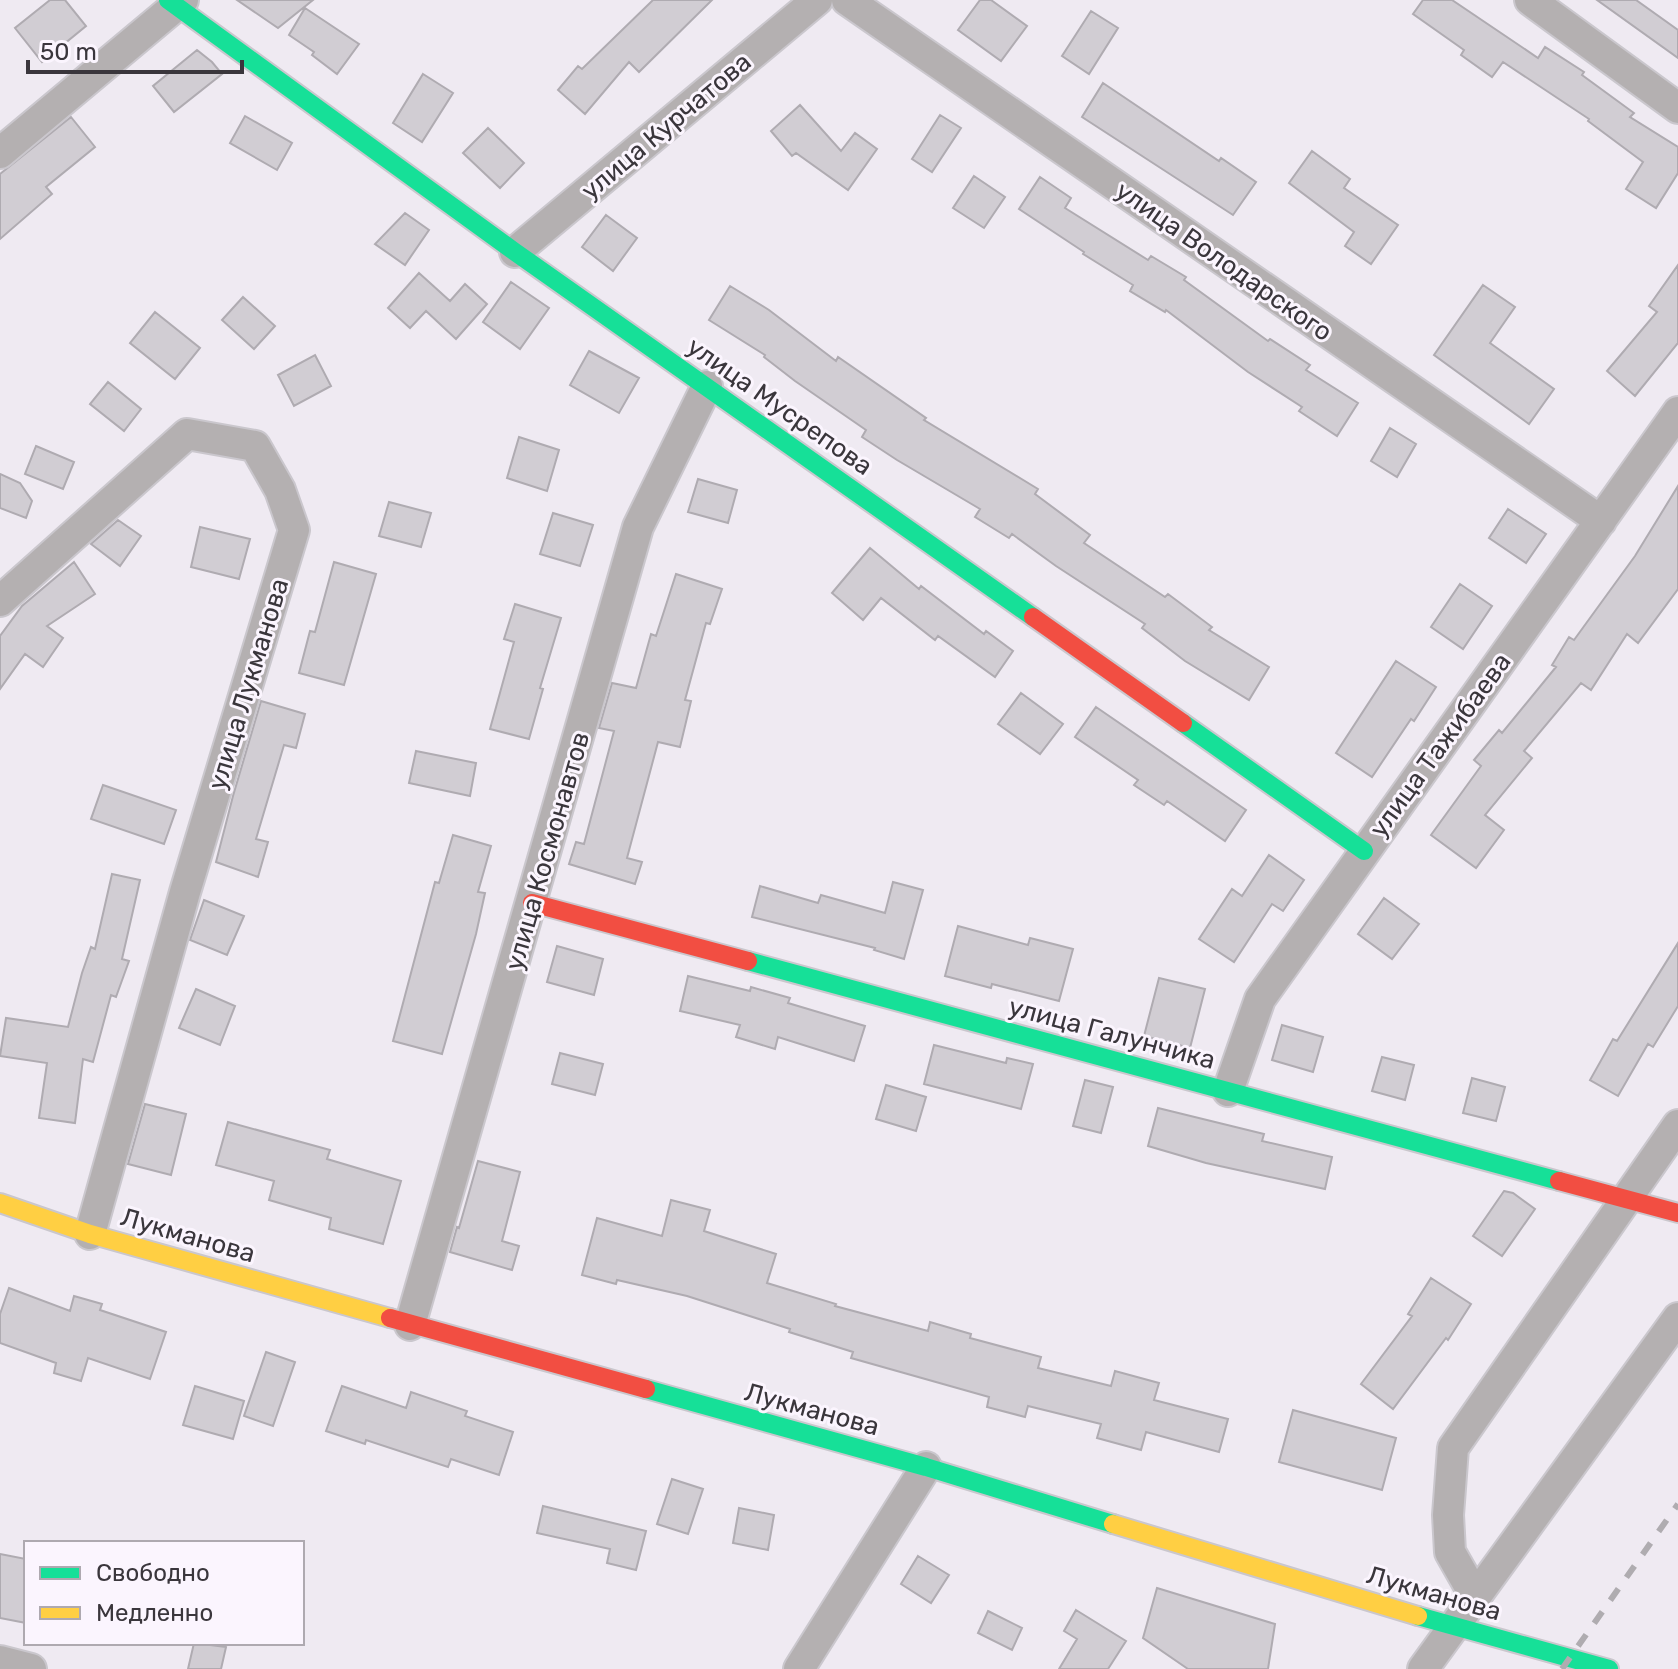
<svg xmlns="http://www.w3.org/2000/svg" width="1678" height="1669" font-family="Rubik,sans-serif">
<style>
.building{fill:#d1cdd3;stroke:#afabb1;stroke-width:2}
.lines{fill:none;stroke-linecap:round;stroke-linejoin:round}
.street-casing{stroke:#cac7cd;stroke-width:34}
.fast-casing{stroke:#cac7cd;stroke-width:22}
.slow-casing{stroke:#cac7cd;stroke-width:22}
.jam-casing{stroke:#cac7cd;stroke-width:22}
.street{stroke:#b4b0b1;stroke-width:30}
.fast{stroke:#16e098;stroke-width:18}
.slow{stroke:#ffcf43;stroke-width:18}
.jam{stroke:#f24e42;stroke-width:18}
.rail{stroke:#afacb0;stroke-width:6;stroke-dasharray:14 14;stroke-linecap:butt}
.labels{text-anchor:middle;stroke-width:6;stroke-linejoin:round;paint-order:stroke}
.street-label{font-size:26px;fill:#3a363c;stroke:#fbf5fe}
</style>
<rect width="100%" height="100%" fill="#efeaf2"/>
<path class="building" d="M 50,0 L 65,0 L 86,26 L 42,62 L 15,28 Z
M 237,0 L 313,0 L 278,28 Z
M 653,0 L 712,0 L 639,72 L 629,62 L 585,114 L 558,90 L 578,66 L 582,69 Z
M 980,0 L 991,0 L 1027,26 L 1001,61 L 958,30 Z
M 1423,0 L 1452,0 L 1538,58 L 1545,47 L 1584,72 L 1582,75 L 1634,113 L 1630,117 L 1678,147 L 1678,173 L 1656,208 L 1626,189 L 1643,162 L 1588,121 L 1589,119 L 1503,62 L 1492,77 L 1461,55 L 1464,50 L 1413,14 Z
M 1597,0 L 1636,0 L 1678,30 L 1678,58 Z
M 305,8 L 359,44 L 337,74 L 312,55 L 314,52 L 289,35 Z
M 1091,11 L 1118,28 L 1089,74 L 1062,56 Z
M 197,50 L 212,62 L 222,74 L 174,112 L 153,86 Z
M 423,74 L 453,93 L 422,142 L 393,123 Z
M 1103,83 L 1219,161 L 1221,158 L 1256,182 L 1233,215 L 1082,117 Z
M 800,105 L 841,151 L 855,133 L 877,149 L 848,190 L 796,153 L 792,156 L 771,131 Z
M 940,115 L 961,128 L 932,172 L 912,159 Z
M 245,116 L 292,143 L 277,170 L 230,143 Z
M 71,117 L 95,147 L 46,187 L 52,194 L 0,239 L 0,174 Z
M 488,128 L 524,163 L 500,188 L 463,153 Z
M 1312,151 L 1350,179 L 1344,188 L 1398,225 L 1371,264 L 1345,246 L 1354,232 L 1289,183 Z
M 974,176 L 1005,197 L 984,228 L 953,208 Z
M 1040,177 L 1071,198 L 1065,208 L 1148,260 L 1151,256 L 1186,277 L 1184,280 L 1268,341 L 1270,339 L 1310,365 L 1306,370 L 1358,403 L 1337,436 L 1299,411 L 1302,407 L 1248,372 L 1166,310 L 1165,312 L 1130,291 L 1133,285 L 1083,254 L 1084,252 L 1019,209 Z
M 405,213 L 429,230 L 405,265 L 375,244 Z
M 606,215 L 637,238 L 613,271 L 582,247 Z
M 1678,265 L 1678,343 L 1635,396 L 1607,371 L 1657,312 L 1649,306 Z
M 419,273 L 450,301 L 465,284 L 487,304 L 456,339 L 426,311 L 410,328 L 388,308 Z
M 511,282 L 549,308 L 520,349 L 483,322 Z
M 1483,285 L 1515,307 L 1490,343 L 1554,389 L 1529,424 L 1434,355 Z
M 730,286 L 769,310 L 836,361 L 838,357 L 926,418 L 924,420 L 1038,489 L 1035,494 L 1090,535 L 1084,543 L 1165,597 L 1168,594 L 1212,627 L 1209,630 L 1269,667 L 1249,700 L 1185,661 L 1142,628 L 1145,624 L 1056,566 L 1012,534 L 1009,538 L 975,517 L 980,509 L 897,460 L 862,437 L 866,430 L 795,381 L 764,357 L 765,355 L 709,320 Z
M 243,297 L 275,326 L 254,349 L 222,320 Z
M 155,312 L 200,348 L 175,379 L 130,343 Z
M 589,351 L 639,378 L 619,413 L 570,385 Z
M 315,355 L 331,386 L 294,406 L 278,375 Z
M 108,382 L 141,409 L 124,431 L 90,404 Z
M 1390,428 L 1416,444 L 1397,477 L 1371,461 Z
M 519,437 L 559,450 L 547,491 L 507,478 Z
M 36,446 L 74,462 L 63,489 L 25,474 Z
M 0,474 L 20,483 L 32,501 L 26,518 L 0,508 Z
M 698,479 L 737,490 L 728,523 L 688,512 Z
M 1678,486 L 1678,589 L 1638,643 L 1627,634 L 1591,690 L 1581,683 L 1524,751 L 1532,758 L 1485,815 L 1504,830 L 1476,868 L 1431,835 L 1481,766 L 1474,760 L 1499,730 L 1502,733 L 1556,667 L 1552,665 L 1569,637 L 1574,640 L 1635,556 Z
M 389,502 L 431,513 L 421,547 L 379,536 Z
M 1508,509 L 1546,534 L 1526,563 L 1489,538 Z
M 553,513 L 593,525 L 580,566 L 540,554 Z
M 118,520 L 141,536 L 120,566 L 91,544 Z
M 200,527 L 250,539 L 239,579 L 191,567 Z
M 870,548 L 919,589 L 921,586 L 984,634 L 986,631 L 1013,651 L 995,677 L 938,636 L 935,640 L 881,598 L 863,620 L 832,593 Z
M 74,562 L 95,594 L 47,626 L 63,638 L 43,667 L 25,654 L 0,689 L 0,636 L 22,606 Z
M 334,562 L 376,574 L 344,685 L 299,673 L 310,631 L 315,632 Z
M 676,574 L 722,589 L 710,624 L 706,623 L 685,700 L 691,701 L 680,747 L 658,742 L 627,858 L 642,862 L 635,884 L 569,864 L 576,842 L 584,844 L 614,731 L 599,728 L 612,683 L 636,688 L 651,634 L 656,636 Z
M 1460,584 L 1492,606 L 1463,649 L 1431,627 Z
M 515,604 L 561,618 L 540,688 L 543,689 L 529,739 L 490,729 L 514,642 L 504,639 Z
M 1396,661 L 1436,687 L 1414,721 L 1411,719 L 1372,777 L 1336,753 Z
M 1021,693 L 1063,724 L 1040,754 L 998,724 Z
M 261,701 L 305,714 L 296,748 L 284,745 L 256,839 L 268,842 L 258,877 L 216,862 L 233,796 Z
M 1096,707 L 1246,810 L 1225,841 L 1167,801 L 1164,805 L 1134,785 L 1138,780 L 1075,737 Z
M 416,751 L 476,763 L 470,796 L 409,783 Z
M 103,785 L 176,810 L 164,844 L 91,819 Z
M 453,835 L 491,846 L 478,892 L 485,893 L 476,934 L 442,1054 L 393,1041 L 435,882 L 439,883 Z
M 1269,855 L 1304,880 L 1283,911 L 1272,904 L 1234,962 L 1199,939 L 1232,889 L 1242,896 Z
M 112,874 L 140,880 L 122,959 L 129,961 L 116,997 L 111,995 L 93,1062 L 83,1059 L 75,1123 L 39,1118 L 47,1063 L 0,1056 L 6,1018 L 68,1027 L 82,973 L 91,947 L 95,949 Z
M 893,882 L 923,890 L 904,959 L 874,950 L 875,948 L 752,917 L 760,886 L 818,903 L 821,895 L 885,913 Z
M 1384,898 L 1419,924 L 1392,959 L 1358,934 Z
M 204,900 L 244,916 L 227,955 L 190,940 Z
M 958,926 L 1028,945 L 1030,938 L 1073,949 L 1059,1001 L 992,984 L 991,988 L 945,976 Z
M 1678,943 L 1678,1006 L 1653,1047 L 1648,1044 L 1618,1096 L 1590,1080 L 1613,1039 L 1617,1041 Z
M 557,946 L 603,959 L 594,995 L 547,982 Z
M 688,976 L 750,991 L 751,987 L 790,998 L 788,1003 L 865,1026 L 854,1061 L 778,1037 L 775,1049 L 736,1037 L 740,1025 L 680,1011 Z
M 1159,978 L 1205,989 L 1190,1048 L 1144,1036 Z
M 196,989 L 235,1006 L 220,1045 L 179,1028 Z
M 1282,1025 L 1323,1037 L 1313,1072 L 1272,1060 Z
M 934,1045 L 1006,1063 L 1007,1058 L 1033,1064 L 1021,1109 L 924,1084 Z
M 560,1053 L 603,1064 L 595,1095 L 552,1084 Z
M 1382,1057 L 1414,1065 L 1405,1100 L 1372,1091 Z
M 1472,1078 L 1505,1087 L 1496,1121 L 1463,1113 Z
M 1085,1080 L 1113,1087 L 1101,1133 L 1073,1126 Z
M 886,1085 L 926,1097 L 916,1131 L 876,1119 Z
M 145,1104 L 186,1114 L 171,1175 L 128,1164 Z
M 1158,1108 L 1264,1134 L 1262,1141 L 1332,1157 L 1325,1189 L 1206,1163 L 1148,1146 Z
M 228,1122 L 330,1150 L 327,1159 L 401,1181 L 383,1244 L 329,1229 L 331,1218 L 269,1200 L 274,1181 L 216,1165 Z
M 478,1161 L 520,1172 L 502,1241 L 519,1246 L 512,1270 L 450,1252 L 457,1227 L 459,1228 Z
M 1504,1191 L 1513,1193 L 1535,1209 L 1502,1256 L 1473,1236 Z
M 671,1200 L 710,1210 L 704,1231 L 776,1254 L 767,1283 L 836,1304 L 835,1306 L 928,1331 L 930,1322 L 971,1334 L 970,1338 L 1041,1357 L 1038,1368 L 1111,1386 L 1115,1371 L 1159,1383 L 1154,1400 L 1228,1419 L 1219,1452 L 1146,1432 L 1141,1450 L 1097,1438 L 1101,1424 L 1028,1406 L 1025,1417 L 987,1407 L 989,1397 L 851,1358 L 853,1352 L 789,1332 L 790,1329 L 687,1296 L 617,1280 L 616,1284 L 582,1275 L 597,1218 L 662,1236 Z
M 1431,1278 L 1471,1304 L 1448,1340 L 1446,1338 L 1393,1409 L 1361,1384 L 1412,1316 L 1408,1314 Z
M 9,1288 L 70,1311 L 74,1296 L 102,1304 L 100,1310 L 166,1332 L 150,1379 L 88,1358 L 81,1381 L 54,1373 L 56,1363 L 0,1343 L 0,1314 Z
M 266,1352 L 295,1362 L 273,1426 L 244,1416 Z
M 195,1386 L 244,1401 L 233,1439 L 183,1425 Z
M 342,1386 L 406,1408 L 411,1392 L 467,1411 L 465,1416 L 513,1432 L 499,1475 L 451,1459 L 448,1467 L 366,1440 L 365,1444 L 326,1431 Z
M 1293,1410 L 1396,1438 L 1382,1490 L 1279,1462 Z
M 672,1479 L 703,1489 L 688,1534 L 657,1524 Z
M 543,1506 L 646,1531 L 636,1570 L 607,1563 L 610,1549 L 537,1533 Z
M 739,1508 L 774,1515 L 768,1550 L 733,1543 Z
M 0,1554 L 26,1559 L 26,1623 L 0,1618 Z
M 918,1556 L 949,1575 L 931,1603 L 901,1584 Z
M 1157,1588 L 1275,1624 L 1268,1669 L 1188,1669 L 1143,1638 Z
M 1076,1610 L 1126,1641 L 1108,1669 L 1059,1669 L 1077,1639 L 1064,1631 Z
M 988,1611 L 1022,1628 L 1012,1650 L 978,1633 Z
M 194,1643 L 226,1647 L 221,1669 L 188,1669 Z"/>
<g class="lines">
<defs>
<path id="street" d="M 847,0 L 1601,521
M 1530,0 L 1678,108
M 0,153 L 183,0
M 515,252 L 817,0
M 0,601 L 187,434 L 255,446 L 280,490 L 294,530 L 185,892 L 90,1234
M 1228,1091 L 1260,999 L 1678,412
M 410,1325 L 638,527 L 707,386
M 1475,1596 L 1450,1552 L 1448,1515 L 1453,1448 L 1678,1125
M 0,1661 L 31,1669
M 799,1669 L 926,1467
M 1423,1669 L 1678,1318"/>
<path id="fast" d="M 168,0 L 515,252 L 1033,617
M 1183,723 L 1364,851
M 748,961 L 1559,1181
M 646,1389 L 926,1467 L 1113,1524
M 1418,1616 L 1609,1669"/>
<path id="slow" d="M 0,1203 L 90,1234 L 390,1318
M 1113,1524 L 1418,1616"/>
<path id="jam" d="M 1033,617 L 1183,723
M 532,903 L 748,961
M 1559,1181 L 1678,1213
M 390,1318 L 646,1389"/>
</defs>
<use href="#street" class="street-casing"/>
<use href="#fast" class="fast-casing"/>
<use href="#slow" class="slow-casing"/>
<use href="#jam" class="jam-casing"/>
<use href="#street" class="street"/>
<use href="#fast" class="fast"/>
<use href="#slow" class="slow"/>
<use href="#jam" class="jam"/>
<path class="rail" d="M 1562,1669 L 1678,1504"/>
</g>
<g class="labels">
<g class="street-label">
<text transform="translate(666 126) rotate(-40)" y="9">улица Курчатова</text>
<text transform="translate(1224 261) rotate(35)" y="9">улица Володарского</text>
<text transform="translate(780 406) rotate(35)" y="9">улица Мусрепова</text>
<text transform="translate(248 684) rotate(-73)" y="9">улица Лукманова</text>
<text transform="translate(1440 745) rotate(-54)" y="9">улица Тажибаева</text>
<text transform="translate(547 851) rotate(-74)" y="9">улица Космонавтов</text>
<text transform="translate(1112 1033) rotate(15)" y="9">улица Галунчика</text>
<text transform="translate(188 1235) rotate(16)" y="9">Лукманова</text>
<text transform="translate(812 1409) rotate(15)" y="9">Лукманова</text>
<text transform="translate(1434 1593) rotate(16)" y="9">Лукманова</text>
</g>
</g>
<rect x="24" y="1541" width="280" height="104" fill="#fbf5fe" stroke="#aea9b0" stroke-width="2"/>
<rect x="40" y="1567" width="40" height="12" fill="#16e098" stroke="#aea9b0" stroke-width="2"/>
<text x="96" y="1581" font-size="24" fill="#3a363c">Свободно</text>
<rect x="40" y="1607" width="40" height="12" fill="#ffcf43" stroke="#aea9b0" stroke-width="2"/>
<text x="96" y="1621" font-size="24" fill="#3a363c">Медленно</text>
<path d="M28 60v12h214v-12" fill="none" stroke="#3a363c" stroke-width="4"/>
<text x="40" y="60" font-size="24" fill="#3a363c" stroke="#fbf5fe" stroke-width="6" paint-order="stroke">50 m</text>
</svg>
